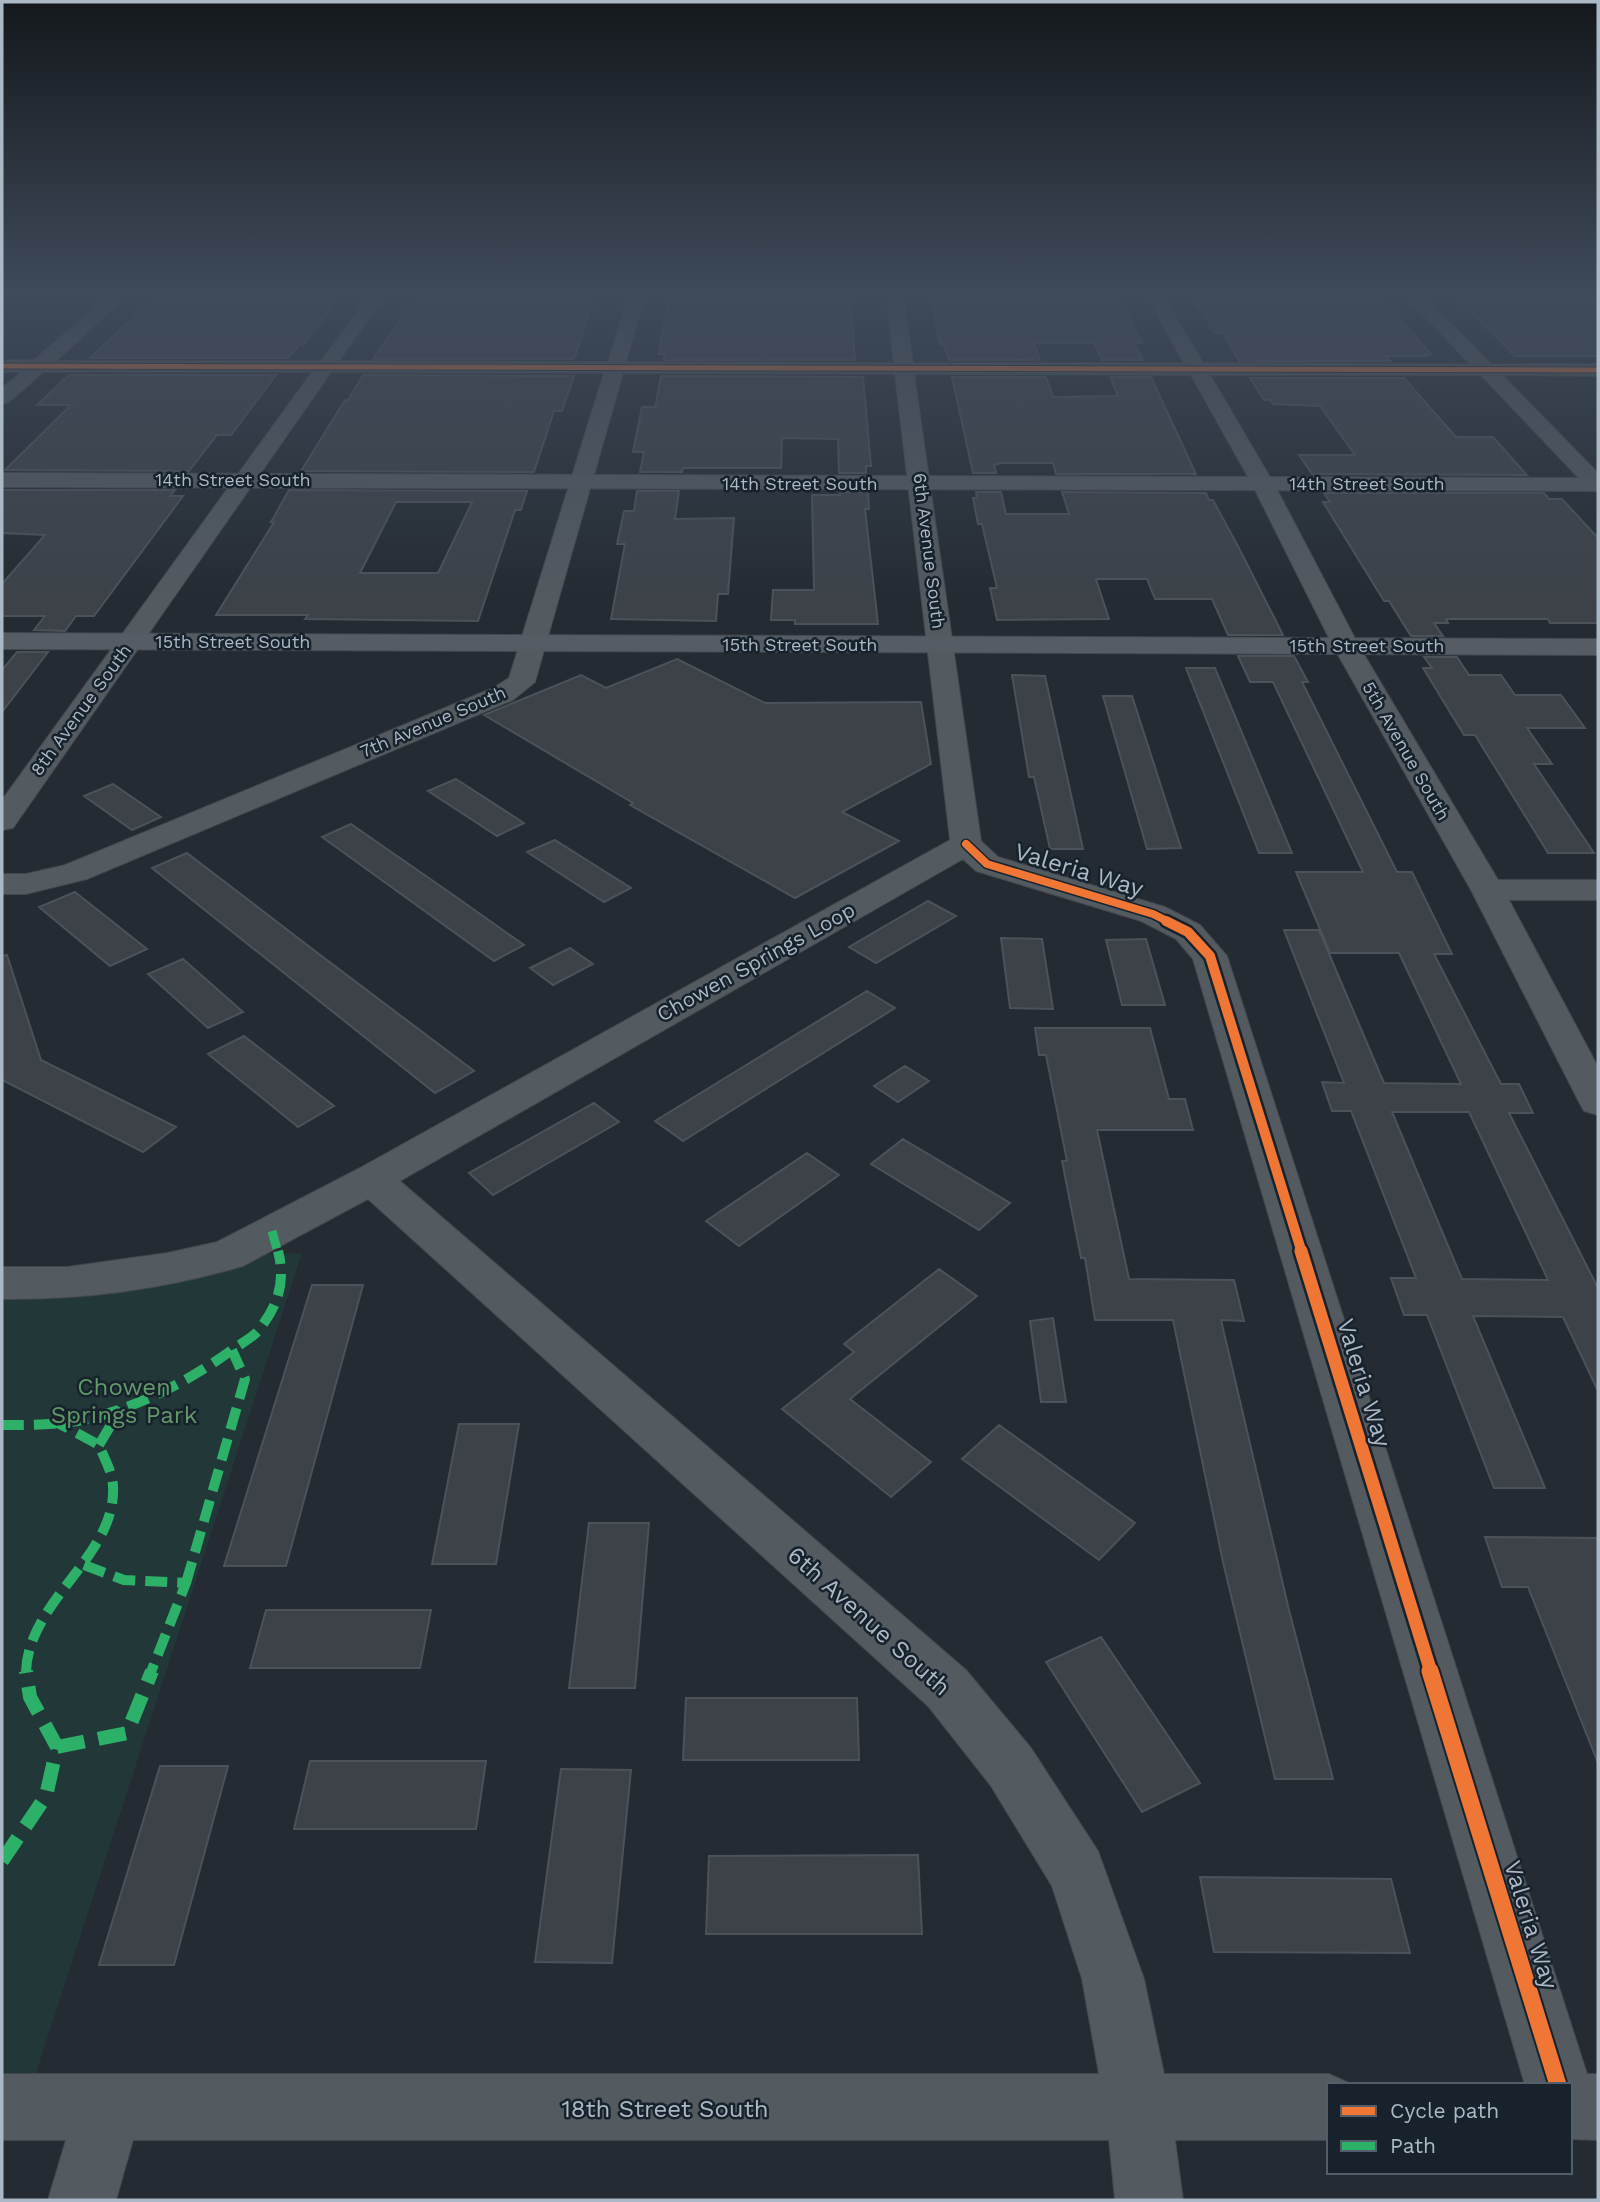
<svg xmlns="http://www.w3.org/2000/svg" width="1600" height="2202" font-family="'Work Sans',sans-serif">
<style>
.green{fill:#213738}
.building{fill:#3c4248;stroke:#4b525a;stroke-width:2;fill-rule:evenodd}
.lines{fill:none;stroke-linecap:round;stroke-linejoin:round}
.minor-casing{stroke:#42474d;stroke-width:2}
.major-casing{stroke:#41484f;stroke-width:2}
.minor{fill:#535a60;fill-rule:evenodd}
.major{fill:#555c63;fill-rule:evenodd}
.quiet-far2{stroke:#2db169;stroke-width:9;stroke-dasharray:18 9;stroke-linecap:butt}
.quiet-far1{stroke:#2db169;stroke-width:10;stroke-dasharray:22 10;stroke-linecap:butt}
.quiet{stroke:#2db169;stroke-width:14;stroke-dasharray:28 14;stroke-linecap:butt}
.cycleway-far4-casing{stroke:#17222c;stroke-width:7}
.cycleway-far3-casing{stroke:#17222c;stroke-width:11}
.cycleway-far2-casing{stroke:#17222c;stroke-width:15}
.cycleway-far1-casing{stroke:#17222c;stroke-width:18}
.cycleway-casing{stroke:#17222c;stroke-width:21}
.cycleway-far4{stroke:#f07635;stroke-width:5}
.cycleway-far3{stroke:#f07635;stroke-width:8}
.cycleway-far2{stroke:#f07635;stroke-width:10}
.cycleway-far1{stroke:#f07635;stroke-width:13}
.cycleway{stroke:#f07635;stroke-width:17}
.labels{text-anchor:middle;stroke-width:5;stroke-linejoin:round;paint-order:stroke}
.far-street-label{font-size:18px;fill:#abb8c5;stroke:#17222c}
.street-label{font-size:21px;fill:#abb8c5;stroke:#17222c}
.near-street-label{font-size:24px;fill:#abb8c5;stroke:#17222c}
.near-park-label{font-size:24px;fill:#629768;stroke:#17222c}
</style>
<rect width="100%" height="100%" fill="#242b32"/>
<path class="green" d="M 302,1253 L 25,2107 L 2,2107 L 2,1283 L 67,1283 L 228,1255 Z"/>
<path class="building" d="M 271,291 L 344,291 L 304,344 L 300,344 L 288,358 L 90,358 L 150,302 L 261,302 Z
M 421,291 L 493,291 L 489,300 L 565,300 L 568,291 L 597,291 L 574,359 L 373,359 Z
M 671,291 L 760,291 L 760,297 L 850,297 L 855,360 L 664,360 L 665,354 L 659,354 L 660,344 Z
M 929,291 L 1115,291 L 1142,343 L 1134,343 L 1143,360 L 1102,360 L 1094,343 L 1034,343 L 1040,360 L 949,360 L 943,344 L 940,344 Z
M 1188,291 L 1333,291 L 1340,299 L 1382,299 L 1431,354 L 1425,354 L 1427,356 L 1386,356 L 1390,361 L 1239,361 L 1223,333 L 1215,333 Z
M 1451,293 L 1598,293 L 1598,356 L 1515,356 Z
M 69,375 L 276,375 L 231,435 L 217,435 L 189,471 L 5,470 L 71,405 L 37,405 Z
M 363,375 L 574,376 L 562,411 L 554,411 L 534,472 L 301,471 L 345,400 L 348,400 Z
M 661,376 L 863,377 L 871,466 L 866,466 L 866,473 L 839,473 L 838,439 L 782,438 L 781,468 L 683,468 L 682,472 L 640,472 L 644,452 L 633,452 L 642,407 L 655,407 Z
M 952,377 L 1046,377 L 1053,397 L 1118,396 L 1110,377 L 1151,377 L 1196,474 L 1056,474 L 1053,463 L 1001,463 L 994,465 L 996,473 L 973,473 Z
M 1250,378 L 1404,378 L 1456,437 L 1493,437 L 1527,475 L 1312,474 L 1299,455 L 1355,455 L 1320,406 L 1273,404 L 1270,400 L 1264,400 Z
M 2,490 L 175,490 L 170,496 L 183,496 L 94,616 L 76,616 L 65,631 L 34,630 L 45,616 L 2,616 L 2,584 L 45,535 L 2,533 Z
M 289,490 L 527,491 L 521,510 L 515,510 L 478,621 L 305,619 L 308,615 L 216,615 L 274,522 L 271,522 ZM 396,502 L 472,502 L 438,573 L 360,573 Z
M 637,491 L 679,491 L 675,519 L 734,518 L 728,594 L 718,594 L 716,621 L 611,619 L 625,544 L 617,544 L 624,511 L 634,511 Z
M 840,492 L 868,492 L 869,509 L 865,509 L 878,624 L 795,624 L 795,620 L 771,620 L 773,590 L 814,590 L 812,495 L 840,495 Z
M 976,492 L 1001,492 L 1006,514 L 1069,514 L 1062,492 L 1206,493 L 1209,500 L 1213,500 L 1240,550 L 1283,635 L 1228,635 L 1212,599 L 1155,599 L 1147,579 L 1096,579 L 1109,619 L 997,620 L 990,588 L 997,588 L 982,524 L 978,524 L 973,498 L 977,498 Z
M 1324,493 L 1544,493 L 1549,499 L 1562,499 L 1598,538 L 1598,623 L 1550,623 L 1548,619 L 1446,619 L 1448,623 L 1434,623 L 1443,636 L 1411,636 L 1389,601 L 1384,601 L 1323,502 L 1330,502 Z
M 17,652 L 48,652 L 2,712 L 2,670 Z
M 1238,656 L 1294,656 L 1308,682 L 1302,682 L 1397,872 L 1412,872 L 1452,954 L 1434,954 L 1501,1084 L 1519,1084 L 1533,1113 L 1509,1113 L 1598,1288 L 1598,1391 L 1563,1317 L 1473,1316 L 1545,1488 L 1494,1488 L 1427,1315 L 1404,1315 L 1391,1278 L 1416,1278 L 1351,1111 L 1332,1111 L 1322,1082 L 1344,1083 L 1284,930 L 1319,930 L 1384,1083 L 1461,1084 L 1399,953 L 1330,953 L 1296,872 L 1363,872 L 1273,682 L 1250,682 ZM 1392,1112 L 1469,1112 L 1548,1280 L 1462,1279 Z
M 1424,657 L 1457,657 L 1469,675 L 1501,675 L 1515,695 L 1561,695 L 1585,728 L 1527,728 L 1552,764 L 1534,764 L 1594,853 L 1548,853 L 1475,735 L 1464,735 L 1423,668 L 1432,668 Z
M 677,659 L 765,703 L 921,702 L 931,764 L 842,812 L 899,841 L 795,898 L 630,805 L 633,803 L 484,715 L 581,675 L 606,688 Z
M 1186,668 L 1215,668 L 1292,853 L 1259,853 Z
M 1012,675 L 1045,676 L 1083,849 L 1050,849 L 1034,777 L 1029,777 Z
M 1103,696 L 1132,696 L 1181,848 L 1147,849 Z
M 456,779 L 524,823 L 497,836 L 428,791 Z
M 113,784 L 161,817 L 132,830 L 84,796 Z
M 351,824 L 449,892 L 524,945 L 494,961 L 322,837 Z
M 555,840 L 631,888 L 604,902 L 527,852 Z
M 187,853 L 315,951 L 474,1071 L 435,1093 L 152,868 Z
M 75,892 L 147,949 L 110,966 L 39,907 Z
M 928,901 L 956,916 L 876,963 L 849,947 Z
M 1001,938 L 1042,939 L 1053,1009 L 1010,1008 Z
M 1146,939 L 1165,1005 L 1122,1005 L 1106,940 Z
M 570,948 L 593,964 L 553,985 L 530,968 Z
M 7,955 L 41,1060 L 176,1127 L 143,1152 L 2,1080 L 2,956 Z
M 183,959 L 243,1012 L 208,1028 L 148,974 Z
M 867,991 L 895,1008 L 683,1141 L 655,1121 Z
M 1035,1028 L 1150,1028 L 1169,1099 L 1185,1099 L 1193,1130 L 1097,1130 L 1129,1279 L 1234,1280 L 1244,1321 L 1221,1320 L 1289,1610 L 1333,1779 L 1275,1779 L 1223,1562 L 1173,1320 L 1095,1320 L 1085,1258 L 1081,1258 L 1062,1161 L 1067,1161 L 1046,1055 L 1039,1055 Z
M 244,1036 L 334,1106 L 298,1127 L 208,1054 Z
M 905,1066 L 929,1081 L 898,1102 L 874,1086 Z
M 594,1103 L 619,1122 L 493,1195 L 469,1173 Z
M 903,1139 L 1010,1203 L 979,1230 L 871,1164 Z
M 807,1153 L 839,1175 L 739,1246 L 706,1221 Z
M 939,1269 L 977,1296 L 850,1399 L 931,1462 L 891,1497 L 782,1409 L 854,1352 L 844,1344 Z
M 312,1285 L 363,1285 L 286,1566 L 224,1566 Z
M 1053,1318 L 1066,1402 L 1041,1402 L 1030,1321 Z
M 459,1424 L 519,1424 L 496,1564 L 432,1564 Z
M 999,1425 L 1135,1523 L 1099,1560 L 962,1459 Z
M 589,1523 L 649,1523 L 635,1688 L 569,1688 Z
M 1485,1537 L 1598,1538 L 1598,1763 L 1528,1587 L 1502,1587 Z
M 266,1610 L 431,1610 L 420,1668 L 250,1668 Z
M 1101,1637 L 1200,1783 L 1142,1812 L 1046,1662 Z
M 686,1698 L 857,1698 L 859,1760 L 683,1760 Z
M 310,1761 L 486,1761 L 476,1829 L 294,1829 Z
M 160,1766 L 228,1766 L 174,1965 L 99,1965 Z
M 561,1769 L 631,1770 L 612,1963 L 535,1962 Z
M 918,1855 L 922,1934 L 706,1934 L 709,1856 Z
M 1200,1877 L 1391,1879 L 1410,1953 L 1214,1952 Z"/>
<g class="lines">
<defs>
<path id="minor" d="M 114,291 L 132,291 L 56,361 L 321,361 L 372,291 L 388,291 L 339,361 L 608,362 L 630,291 L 646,291 L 626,362 L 894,363 L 886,291 L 902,291 L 913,363 L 1184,363 L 1144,291 L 1160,291 L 1203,363 L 1470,364 L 1401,291 L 1418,291 L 1491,364 L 1598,364 L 1598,376 L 1502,375 L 1598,473 L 1598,492 L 1590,490 L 1481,375 L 1210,375 L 1274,484 L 1359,646 L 1498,880 L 1598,880 L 1598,900 L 1509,900 L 1598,1067 L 1598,1115 L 1584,1111 L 1579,1102 L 1471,890 L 1333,646 L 1252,484 L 1191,375 L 914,374 L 981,841 L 998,857 L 1165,907 L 1200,925 L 1227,956 L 1587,2074 L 1598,2074 L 1598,2140 L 1570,2139 L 1570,2085 L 1525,2085 L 1193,959 L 1176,939 L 1141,921 L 976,871 L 963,859 L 400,1181 L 966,1670 L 1031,1748 L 1098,1851 L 1144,1979 L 1164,2074 L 1329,2074 L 1353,2085 L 1329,2085 L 1329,2140 L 1175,2140 L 1183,2200 L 1115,2200 L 1109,2140 L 133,2140 L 116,2200 L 48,2200 L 66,2140 L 2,2140 L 2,2074 L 1099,2074 L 1082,1979 L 1052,1886 L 991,1786 L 928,1706 L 368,1199 L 243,1266 C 165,1289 83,1300 2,1299 L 2,1267 L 67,1267 L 167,1253 L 217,1242 L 358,1169 L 950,840 L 895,374 L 623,373 L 535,682 L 513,700 L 87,879 L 26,894 L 2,894 L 2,874 L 26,874 L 65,865 L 493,688 L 509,678 L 604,373 L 331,372 L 13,828 L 2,830 L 2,800 L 312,372 L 43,372 L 9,402 L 2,404 L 2,388 L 21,372 L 2,372 L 2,360 L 34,360 Z"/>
<path id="major" d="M 2,473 L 1598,478 L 1598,491 L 2,487 Z
M 2,633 L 1598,639 L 1598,655 L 2,649 Z"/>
</defs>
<use href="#minor" class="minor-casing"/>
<use href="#major" class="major-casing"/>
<use href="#minor" class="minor"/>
<use href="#major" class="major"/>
<path class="quiet-far2" d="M 272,1231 L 278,1253"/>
<path class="quiet-far1" d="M 2,1425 C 30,1425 60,1425 88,1419 C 140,1406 189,1381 232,1350 C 240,1344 252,1338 258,1331 C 278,1306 286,1282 278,1251
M 99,1445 L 121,1408
M 84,1565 L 124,1580 L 186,1583 L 151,1672
M 186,1583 L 245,1379 L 232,1350
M 26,1672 C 28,1600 117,1556 113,1486 C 112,1471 104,1458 99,1445 L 58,1423"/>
<path class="quiet" d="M 57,1747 L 127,1733 L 152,1671
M 2,1861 L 46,1796 L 57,1747 L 30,1697 L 26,1671"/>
<defs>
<path id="cycleway-far4" d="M 2,366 L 1598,370"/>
<path id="cycleway-far3" d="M 966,844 L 987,864 L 1153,914 L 1169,922"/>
<path id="cycleway-far2" d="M 1166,921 L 1188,932 L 1210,956 L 1302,1253"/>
<path id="cycleway-far1" d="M 1301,1251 L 1431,1672"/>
<path id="cycleway" d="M 1430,1671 L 1558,2085"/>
</defs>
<use href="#cycleway-far4" class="cycleway-far4-casing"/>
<use href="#cycleway-far3" class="cycleway-far3-casing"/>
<use href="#cycleway-far2" class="cycleway-far2-casing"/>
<use href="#cycleway-far1" class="cycleway-far1-casing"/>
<use href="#cycleway" class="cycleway-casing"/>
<use href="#cycleway-far4" class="cycleway-far4"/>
<use href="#cycleway-far3" class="cycleway-far3"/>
<use href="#cycleway-far2" class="cycleway-far2"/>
<use href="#cycleway-far1" class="cycleway-far1"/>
<use href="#cycleway" class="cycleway"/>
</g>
<linearGradient id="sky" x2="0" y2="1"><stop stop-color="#14181c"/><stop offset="0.49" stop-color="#3f4a5a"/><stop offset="1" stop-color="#3f4a5a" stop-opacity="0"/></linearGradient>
<rect width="1600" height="599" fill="url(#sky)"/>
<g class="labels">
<g class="far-street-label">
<text x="233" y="486">14th Street South</text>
<text x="800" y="490">14th Street South</text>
<text x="1367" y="490">14th Street South</text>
<text transform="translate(929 551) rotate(83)" y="6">6th Avenue South</text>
<text x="233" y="648">15th Street South</text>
<text x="800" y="651">15th Street South</text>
<text x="1367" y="652">15th Street South</text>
<text transform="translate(81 710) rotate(-54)" y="6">8th Avenue South</text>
<text transform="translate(433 722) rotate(-23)" y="6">7th Avenue South</text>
<text transform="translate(1406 751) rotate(60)" y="6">5th Avenue South</text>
</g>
<g class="street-label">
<text transform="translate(756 962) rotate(-29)" y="7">Chowen Springs Loop</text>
</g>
<g class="near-street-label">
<text transform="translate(1079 870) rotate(17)" y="8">Valeria Way</text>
<text transform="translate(1364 1383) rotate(73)" y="8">Valeria Way</text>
<text transform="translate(869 1621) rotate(42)" y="8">6th Avenue South</text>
<text transform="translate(1531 1925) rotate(73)" y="8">Valeria Way</text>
<text x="665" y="2117">18th Street South</text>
</g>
<g class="near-park-label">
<text x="124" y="1395">Chowen<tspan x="124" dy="28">Springs Park</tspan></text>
</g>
</g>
<rect width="1600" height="2202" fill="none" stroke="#abb8c5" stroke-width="7"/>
<rect x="1327" y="2083" width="245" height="91" fill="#17222c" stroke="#525e69" stroke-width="2"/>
<rect x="1341" y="2106" width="35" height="10" fill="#f07635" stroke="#525e69" stroke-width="2"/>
<text x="1390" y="2118" font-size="21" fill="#abb8c5">Cycle path</text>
<rect x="1341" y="2141" width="35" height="10" fill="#2db169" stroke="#525e69" stroke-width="2"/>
<text x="1390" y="2153" font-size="21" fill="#abb8c5">Path</text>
</svg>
